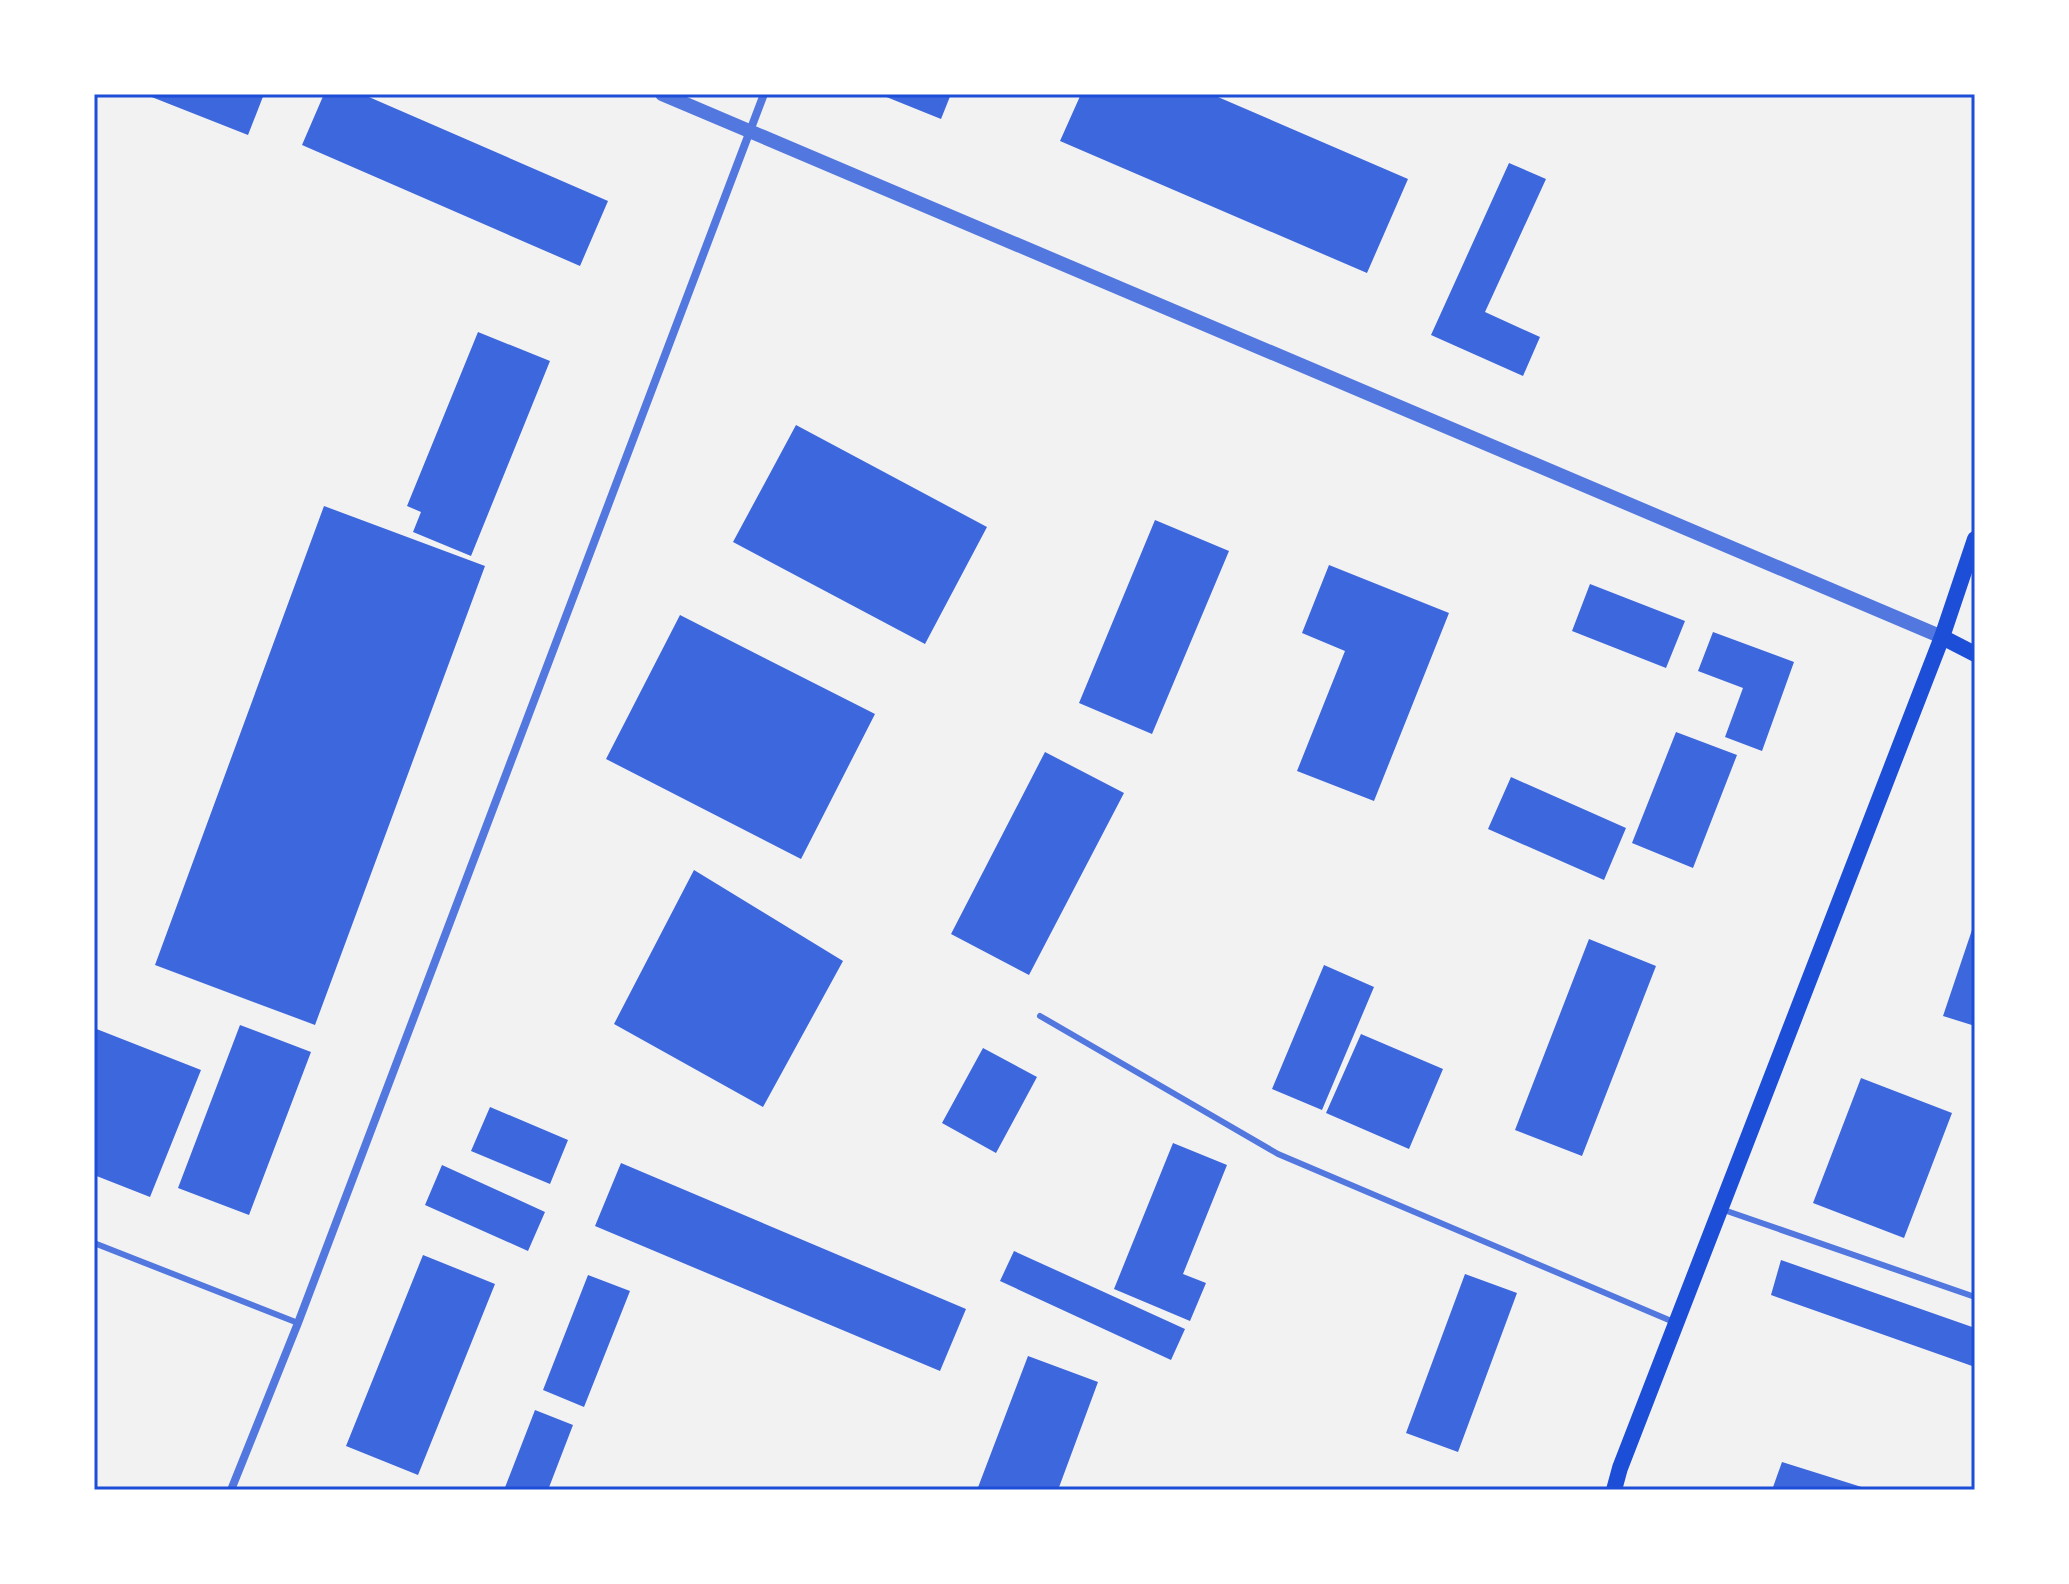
<svg xmlns="http://www.w3.org/2000/svg" width="2069" height="1584" font-family="'Open Sans',sans-serif">
<style>
.building{fill:#3d67dc}
.lines{fill:none;stroke-linecap:round;stroke-linejoin:round}
.service{stroke:#5277de;stroke-width:6}
.minor{stroke:#5277de;stroke-width:8}
.tertiary{stroke:#5277de;stroke-width:14}
.secondary{stroke:#1d4ed8;stroke-width:16}
.neatline{fill:none;stroke:#1d4ed8;stroke-width:3}
</style>
<rect width="100%" height="100%" fill="#f2f2f2"/>
<path class="building" d="M 144,94 L 264,94 L 248,135 Z
M 324,94 L 362,94 L 608,201 L 580,266 L 302,145 Z
M 879,94 L 951,94 L 941,119 Z
M 1081,94 L 1211,94 L 1408,179 L 1367,273 L 1060,141 Z
M 1509,163 L 1546,179 L 1485,312 L 1540,337 L 1523,376 L 1431,335 Z
M 478,332 L 550,361 L 471,556 L 413,532 L 421,512 L 407,506 Z
M 796,425 L 987,527 L 925,644 L 733,542 Z
M 324,506 L 485,566 L 315,1025 L 155,965 Z
M 1155,520 L 1229,551 L 1152,734 L 1079,703 Z
M 1329,565 L 1449,613 L 1374,801 L 1297,771 L 1345,651 L 1302,633 Z
M 1590,584 L 1685,621 L 1666,668 L 1572,631 Z
M 680,615 L 875,714 L 801,859 L 606,759 Z
M 1713,632 L 1794,662 L 1762,751 L 1725,737 L 1743,688 L 1698,671 Z
M 1676,732 L 1737,755 L 1693,868 L 1632,843 Z
M 1045,752 L 1124,793 L 1029,975 L 951,934 Z
M 1511,777 L 1626,828 L 1604,880 L 1488,829 Z
M 694,870 L 843,961 L 763,1107 L 614,1024 Z
M 1974,924 L 1975,924 L 1975,1026 L 1943,1016 Z
M 1589,939 L 1656,966 L 1582,1156 L 1515,1130 Z
M 1324,965 L 1374,987 L 1322,1110 L 1272,1089 Z
M 240,1025 L 311,1052 L 249,1215 L 178,1188 Z
M 94,1028 L 201,1070 L 150,1197 L 94,1175 Z
M 1361,1034 L 1443,1069 L 1409,1149 L 1326,1113 Z
M 983,1048 L 1037,1077 L 996,1153 L 942,1123 Z
M 1861,1078 L 1952,1113 L 1904,1238 L 1813,1203 Z
M 490,1107 L 568,1140 L 550,1184 L 471,1151 Z
M 1173,1143 L 1227,1165 L 1183,1274 L 1206,1283 L 1190,1321 L 1114,1289 Z
M 621,1163 L 966,1309 L 940,1371 L 595,1226 Z
M 442,1165 L 545,1212 L 528,1251 L 425,1205 Z
M 1014,1251 L 1185,1329 L 1171,1360 L 1000,1281 Z
M 423,1255 L 495,1284 L 418,1475 L 346,1446 Z
M 1781,1260 L 1975,1328 L 1975,1367 L 1771,1295 Z
M 1465,1274 L 1517,1293 L 1458,1452 L 1406,1433 Z
M 588,1275 L 630,1291 L 584,1407 L 543,1390 Z
M 1028,1356 L 1098,1382 L 1058,1490 L 977,1490 Z
M 535,1410 L 573,1425 L 548,1490 L 504,1490 Z
M 1782,1462 L 1868,1489 L 1868,1490 L 1772,1490 Z"/>
<g class="lines">
<path class="service" d="M 1040,1016 L 1278,1154 L 1676,1323
M 1721,1209 L 1975,1297
M 94,1243 L 298,1323"/>
<path class="minor" d="M 231,1490 L 298,1323 L 764,94"/>
<path class="tertiary" d="M 662,94 L 1942,637"/>
<path class="secondary" d="M 1942,637 L 1975,654
M 1614,1490 L 1620,1468 L 1942,637 L 1975,539"/>
</g>
<rect width="2069" height="1584" fill="none" stroke="#ffffff" stroke-width="192"/>
<rect x="96" y="96" width="1877" height="1392" class="neatline"/>
</svg>
